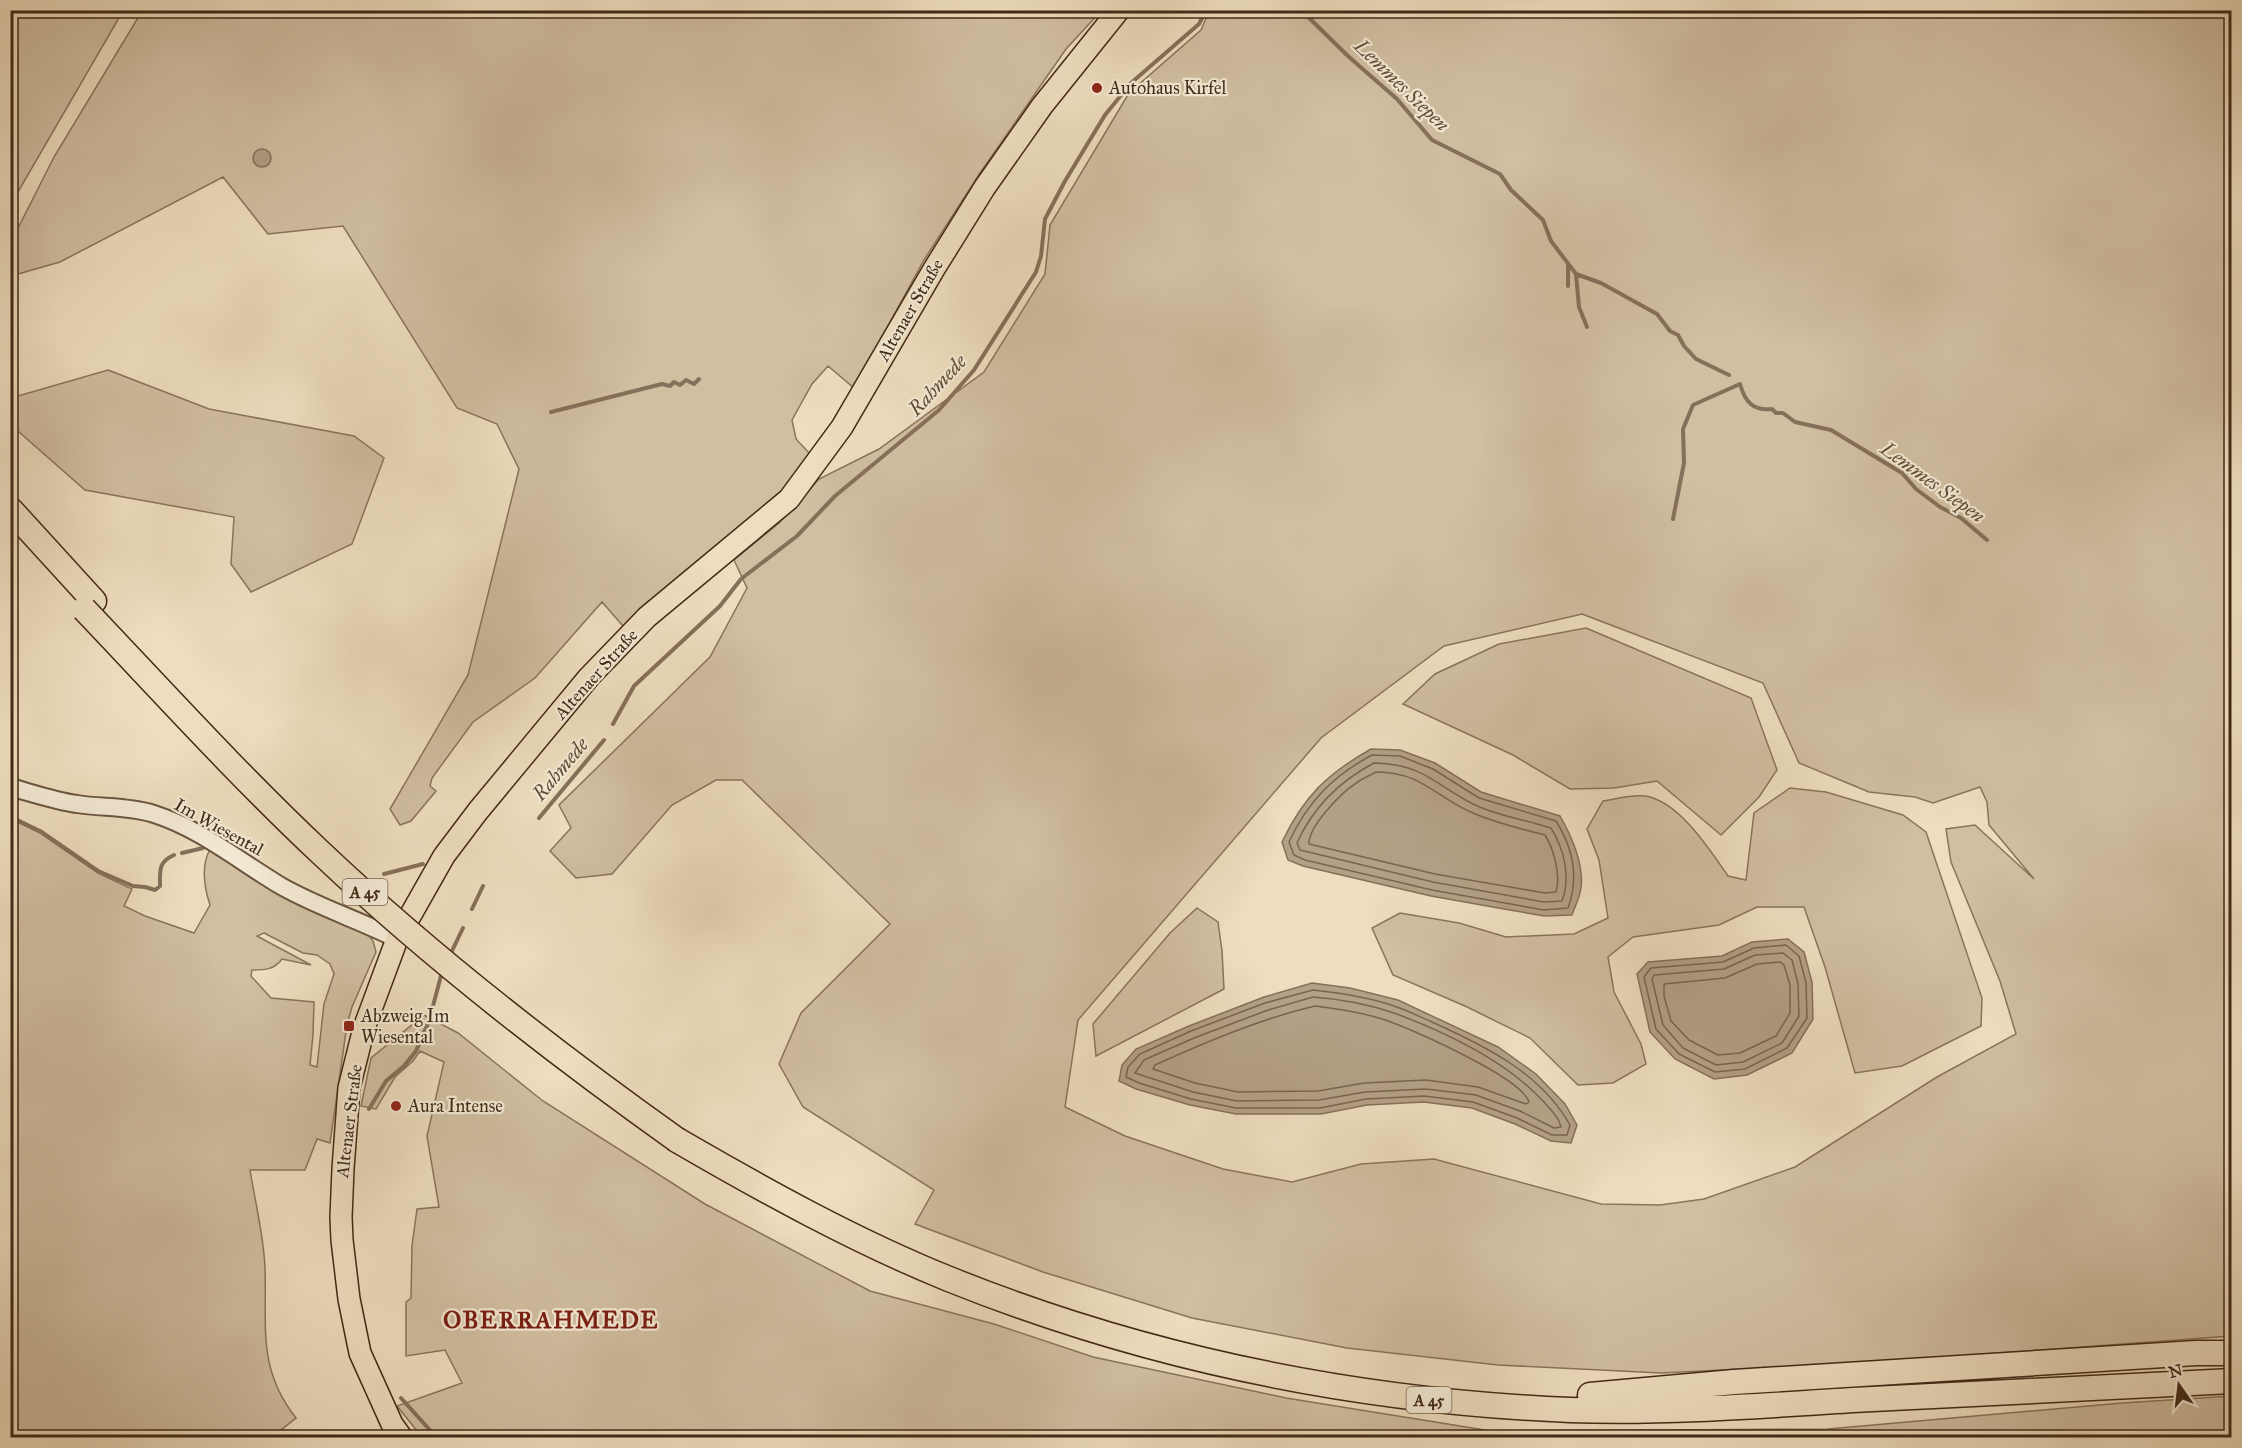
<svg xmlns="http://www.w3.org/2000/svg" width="2242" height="1448" font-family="'IM FELL Great Primer',serif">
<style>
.green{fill:#d1bfa2;stroke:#89745c;stroke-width:1.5;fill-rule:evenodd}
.water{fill:#b3a086;stroke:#85705a;stroke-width:1.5}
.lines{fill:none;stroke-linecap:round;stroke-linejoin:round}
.shore{stroke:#7a644e;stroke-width:1.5}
.stream{stroke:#85705a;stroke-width:4}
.minor-casing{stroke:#6c5641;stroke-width:20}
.major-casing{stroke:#412917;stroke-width:24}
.highway-casing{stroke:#412917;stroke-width:27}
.minor{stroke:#f4ead5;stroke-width:16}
.major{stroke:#eedebf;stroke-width:21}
.highway{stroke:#eedebf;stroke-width:24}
.highway-bridge-casing{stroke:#412917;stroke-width:27;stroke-linecap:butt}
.highway-bridge{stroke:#eedebf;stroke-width:24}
.poi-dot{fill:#8f2418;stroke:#f4ead5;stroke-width:2}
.labels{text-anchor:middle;stroke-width:4.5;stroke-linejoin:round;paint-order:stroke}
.shield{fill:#f4ead5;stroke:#776350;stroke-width:1.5}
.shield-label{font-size:16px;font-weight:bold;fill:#412917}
.poi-label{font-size:18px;fill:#412917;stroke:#f4ead5;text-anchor:start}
.street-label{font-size:18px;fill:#412917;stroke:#f4ead5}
.water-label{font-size:20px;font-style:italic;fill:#634d38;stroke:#f4ead5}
.district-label{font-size:24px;font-weight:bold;letter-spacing:1.5px;fill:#7a1f14;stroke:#f4ead5}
</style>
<rect width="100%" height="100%" fill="#eedebf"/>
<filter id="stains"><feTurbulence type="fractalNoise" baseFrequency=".00333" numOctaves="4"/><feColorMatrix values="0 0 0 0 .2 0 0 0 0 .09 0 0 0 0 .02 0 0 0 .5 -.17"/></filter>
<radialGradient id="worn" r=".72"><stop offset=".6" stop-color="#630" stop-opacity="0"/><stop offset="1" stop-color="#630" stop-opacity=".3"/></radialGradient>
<path class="green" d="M 11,10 L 123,11 L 11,204 L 10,11 Z
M 142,11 L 1101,11 L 1066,49 L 980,173 L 924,260 L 854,388 L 828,366 L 812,384 L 792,420 L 796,439 L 811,455 C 781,501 736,531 693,565 C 669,584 646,605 623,626 L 602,602 L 535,678 L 473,722 L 432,778 L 430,786 L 436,791 L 411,821 L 400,825 L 390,809 L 468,675 L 519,469 L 497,424 L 457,408 L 343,226 L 268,234 L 223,177 L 60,262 L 11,276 L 11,239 L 13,238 L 54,157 Z
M 1209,11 L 2231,11 L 2231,1336 L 1864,1363 L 1661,1373 L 1498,1365 L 1347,1348 L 1192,1318 L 1043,1272 L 915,1224 L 934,1190 L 803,1107 L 779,1064 L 801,1013 L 890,924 L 742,780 L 716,780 L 672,805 L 612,874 L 576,878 L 550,851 L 571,828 L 559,805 L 710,657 L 747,588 L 734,560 L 779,523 L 819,479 L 879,449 L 984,372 L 1045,274 L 1050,225 L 1129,93 L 1201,30 ZM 1582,614 L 1763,683 L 1799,763 L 1869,792 L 1915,797 L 1933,803 L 1980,787 L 1987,802 L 1989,825 L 2034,879 L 1975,825 L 1946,829 L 1951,862 L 2000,981 L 2016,1034 L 1937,1077 L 1795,1167 L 1704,1199 L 1660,1205 L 1601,1204 L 1434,1159 L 1361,1164 L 1292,1182 L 1223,1169 L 1125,1136 L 1065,1107 L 1078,1020 L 1321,738 L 1444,646 Z
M 108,370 L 209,409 L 354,436 L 384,458 L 352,544 L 251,592 L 231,564 L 234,517 L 85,490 L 11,425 L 11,398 Z
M 1586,628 L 1751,698 L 1777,770 L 1759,797 L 1721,835 L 1657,781 L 1614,788 L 1570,789 L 1513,755 L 1403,704 L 1435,674 L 1499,644 Z
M 1790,788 L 1826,792 L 1903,815 L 1926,832 L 1982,998 L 1981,1026 L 1902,1066 L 1855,1073 L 1825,967 L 1804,907 L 1757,907 L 1719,925 L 1633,937 L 1608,957 L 1614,992 L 1641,1044 L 1646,1064 L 1613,1083 L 1578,1085 L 1530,1038 L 1465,1006 L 1393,975 L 1372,928 L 1400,913 L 1459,923 L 1506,937 L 1574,934 L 1608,918 L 1599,860 L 1587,829 L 1603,801 C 1616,799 1632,794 1645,796 C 1679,801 1710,850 1728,876 L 1746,880 L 1754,813 Z
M 11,819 L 40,833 L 98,873 L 132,889 L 124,906 L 145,916 L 194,933 L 210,905 C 204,887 201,866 210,849 L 365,931 L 373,941 L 376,952 L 352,1007 L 347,1025 L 330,1143 L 317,1139 L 305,1170 L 250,1170 C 255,1202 264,1236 265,1269 C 267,1328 257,1368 296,1418 L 272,1437 L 11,1438 ZM 264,933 L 303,953 L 317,955 L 330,964 L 334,974 L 324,1004 L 317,1067 L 310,1065 L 313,1035 L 314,1002 L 271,998 L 251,976 L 252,970 C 265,970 274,970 282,959 L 311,965 L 257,936 Z
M 1197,908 L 1218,922 L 1222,951 L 1224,989 L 1096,1056 L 1093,1024 L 1170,933 Z
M 424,1015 L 458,1033 L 543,1101 L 705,1204 L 870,1291 L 994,1324 L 1093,1357 L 1286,1398 L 1491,1431 L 1828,1429 L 2122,1403 L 2231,1396 L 2231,1437 L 422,1437 L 397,1406 L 462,1383 L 445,1350 L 406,1356 L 406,1302 L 411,1298 L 412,1246 L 417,1209 L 439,1207 L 427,1136 L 444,1062 L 420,1051 L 413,1061 L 395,1077 L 376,1109 L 361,1106 L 371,1058 Z"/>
<path class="water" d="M253 158a9 9 0 1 1 18 0a9 9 0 1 1-18 0Z
M 1371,749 L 1400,750 L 1435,763 L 1481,792 L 1560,816 C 1572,837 1584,863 1581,888 C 1580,897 1575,906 1572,915 L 1544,916 L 1504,909 L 1431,896 L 1303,866 L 1288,860 L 1282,842 C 1304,796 1327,774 1371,749 Z
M 1788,939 L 1804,952 L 1812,982 L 1813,1019 L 1792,1053 L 1747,1075 L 1714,1079 L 1675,1059 L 1650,1032 L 1637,974 L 1648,962 L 1722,956 L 1752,942 Z
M 1312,983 L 1350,988 L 1398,1000 L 1498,1047 L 1536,1074 L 1565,1104 L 1577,1125 L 1571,1143 L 1551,1141 L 1515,1124 L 1472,1108 L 1424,1102 L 1367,1105 L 1321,1114 L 1236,1114 L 1190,1105 L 1136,1089 L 1119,1081 L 1122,1065 L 1136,1049 L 1189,1026 L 1264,997 Z"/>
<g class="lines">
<path class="shore" d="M 1372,755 L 1400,756 L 1433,769 L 1479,798 L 1556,821 C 1573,848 1579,878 1568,908 L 1544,910 L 1505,903 L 1432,890 L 1305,860 L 1294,855 L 1289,842 C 1308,801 1333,776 1372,755 Z
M 1374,763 C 1424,764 1435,785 1475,805 C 1499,816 1526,820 1551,828 C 1564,849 1571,877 1562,901 L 1544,902 L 1433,882 L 1300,850 L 1297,843 C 1313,807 1340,781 1374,763 Z
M 1376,772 C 1423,772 1436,798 1473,813 C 1496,823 1521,829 1545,835 C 1554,850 1561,875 1556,892 L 1545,893 L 1435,874 L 1309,844 C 1308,827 1341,793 1355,784 C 1361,779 1369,776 1376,772 Z
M 1786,945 L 1799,956 L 1806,983 L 1807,1018 L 1787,1048 L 1745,1069 L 1715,1072 L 1679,1054 L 1656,1029 L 1644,977 L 1651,968 L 1723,962 L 1754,948 Z
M 1783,953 L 1792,960 L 1798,984 L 1799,1016 L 1782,1043 L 1743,1062 L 1716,1065 L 1683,1048 L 1663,1025 L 1652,979 L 1654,975 L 1724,969 L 1755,955 Z
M 1780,962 L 1784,965 L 1790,985 L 1790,1013 L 1776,1036 L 1740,1053 L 1718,1055 L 1689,1040 L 1671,1021 L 1664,996 L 1664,984 L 1725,978 L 1757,964 Z
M 1313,990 C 1341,993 1368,997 1394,1006 C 1407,1010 1420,1017 1432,1022 C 1485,1046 1541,1073 1570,1125 L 1567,1135 L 1552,1135 L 1517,1118 L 1473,1102 L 1424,1096 L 1366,1099 L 1320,1108 L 1236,1108 L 1191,1099 L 1139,1083 L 1126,1077 L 1128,1067 L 1140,1054 L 1191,1031 L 1265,1003 Z
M 1313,997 C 1340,999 1368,1004 1394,1013 C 1445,1032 1506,1061 1543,1101 C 1550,1109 1559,1117 1561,1127 L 1554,1128 L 1520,1111 L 1476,1095 L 1426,1089 L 1365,1092 L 1319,1100 L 1237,1101 L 1193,1092 L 1135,1073 L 1144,1060 L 1194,1038 L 1268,1010 Z
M 1315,1006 C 1340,1009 1367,1013 1391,1022 C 1417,1032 1522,1078 1529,1102 L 1526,1104 L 1478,1087 L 1426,1080 L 1364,1083 L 1318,1091 L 1238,1092 L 1195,1083 L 1153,1069 L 1155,1065 C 1206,1042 1260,1019 1315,1006 Z"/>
<path class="stream" d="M 1301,10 L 1349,57 L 1397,99 L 1432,140 L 1500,174 L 1511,190 L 1543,220 L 1551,241 L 1576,274 L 1601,283 L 1657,314 L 1670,331 L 1678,335 L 1684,346 L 1696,359 L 1729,375
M 1568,263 L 1568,286
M 1576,274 L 1579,307 L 1587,327
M 551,412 L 662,384 L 670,386 L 674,382 L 680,385 L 686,380 L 694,384 L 699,379
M 1673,519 L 1684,463 L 1683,429 L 1693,405 L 1740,384 C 1745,402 1753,411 1772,409 L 1776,413 L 1783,413 L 1795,422 L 1831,430 L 1902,473 L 1916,489 L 1940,507 L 1961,518 L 1987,540
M 613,724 L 634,686 L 720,606 L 741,579 L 797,536 L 835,496 L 939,410 L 974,370 L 1036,272 L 1041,256 L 1045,219 L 1065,181 L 1105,115 L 1131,83 L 1199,24 L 1206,10
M 539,818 L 604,740
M 10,820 L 13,818 L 40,831 L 98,871 L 133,886 L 145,887 L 155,890 L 160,886 C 160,871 158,862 174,855
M 182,853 L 203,848
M 384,874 L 423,864
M 472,909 L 483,886
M 450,955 L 463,928
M 369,1109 L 386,1081 L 404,1066 L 416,1051 L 429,1021 L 442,972
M 401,1398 L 437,1438"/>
<defs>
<path id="minor" d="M 10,787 C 32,793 55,801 77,804 C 102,808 129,806 154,814 C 201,829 239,861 281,886 C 318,907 359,920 397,939"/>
<path id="major" d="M 402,1438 L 392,1424 L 360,1353 L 349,1299 L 342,1240 L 341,1217 L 343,1169 L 349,1088 L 364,1028 L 397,939 L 444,856 L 478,811 L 589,677 L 647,617 L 789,499 L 842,427 L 934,269 L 985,187 L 1042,106 L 1119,10"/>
<path id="highway" d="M 10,509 L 94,601
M 677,1140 C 765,1191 855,1241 949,1279 C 1148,1359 1357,1401 1570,1410 C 1664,1413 1759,1406 1853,1400 C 1979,1393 2105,1387 2232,1381
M 1590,1395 L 1734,1382 L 2196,1353 L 2232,1353"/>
</defs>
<use href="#minor" class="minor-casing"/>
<use href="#major" class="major-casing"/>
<use href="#highway" class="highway-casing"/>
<use href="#minor" class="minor"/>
<use href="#major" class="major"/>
<use href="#highway" class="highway"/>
<defs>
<path id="highway-bridge" d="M 84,609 C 162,691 238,775 321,853 C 432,958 552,1051 677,1140"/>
</defs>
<use href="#highway-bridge" class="highway-bridge-casing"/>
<use href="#highway-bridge" class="highway-bridge"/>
</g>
<g class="poi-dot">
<circle cx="1097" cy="88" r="6"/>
<rect x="343" y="1020" width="12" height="12" rx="3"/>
<circle cx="396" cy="1106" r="6"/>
</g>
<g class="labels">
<g class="shield">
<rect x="342.5" y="879" width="45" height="26" rx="4.5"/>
<rect x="1406.5" y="1387" width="45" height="26" rx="4.5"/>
</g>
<g class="shield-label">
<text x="365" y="898">A 45</text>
<text x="1429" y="1406">A 45</text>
</g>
<g class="poi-label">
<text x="1109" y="94">Autohaus Kirfel</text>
<text x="361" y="1022">Abzweig Im<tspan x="361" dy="21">Wiesental</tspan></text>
<text x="408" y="1112">Aura Intense</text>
</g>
<g class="street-label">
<text transform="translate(910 310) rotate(-60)" y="6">Altenaer Straße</text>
<text transform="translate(596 674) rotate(-48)" y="6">Altenaer Straße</text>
<text transform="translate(219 827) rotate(29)" y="6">Im Wiesental</text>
<text transform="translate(349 1121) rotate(-83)" y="6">Altenaer Straße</text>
</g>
<g class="water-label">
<text transform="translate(1402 85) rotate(44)" y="7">Lemmes Siepen</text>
<text transform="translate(937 385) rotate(-47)" y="7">Rahmede</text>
<text transform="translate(1933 482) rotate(36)" y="7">Lemmes Siepen</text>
<text transform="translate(560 769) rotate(-50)" y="7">Rahmede</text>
</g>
<g class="district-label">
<text x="551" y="1328">OBERRAHMEDE</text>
</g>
</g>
<rect width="2242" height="1448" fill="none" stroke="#eedebf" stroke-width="36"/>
<rect x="12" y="12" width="2218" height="1424" fill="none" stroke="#412917" stroke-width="3"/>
<rect x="18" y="18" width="2206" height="1412" fill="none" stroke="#412917" stroke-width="1.5"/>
<g transform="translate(2179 1385) rotate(346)" stroke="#f4ead5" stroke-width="4.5" paint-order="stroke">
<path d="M0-4.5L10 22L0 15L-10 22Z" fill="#412917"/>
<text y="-9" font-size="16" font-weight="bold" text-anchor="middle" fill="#412917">N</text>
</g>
<rect width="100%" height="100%" filter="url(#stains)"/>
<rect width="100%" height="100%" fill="url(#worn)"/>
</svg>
